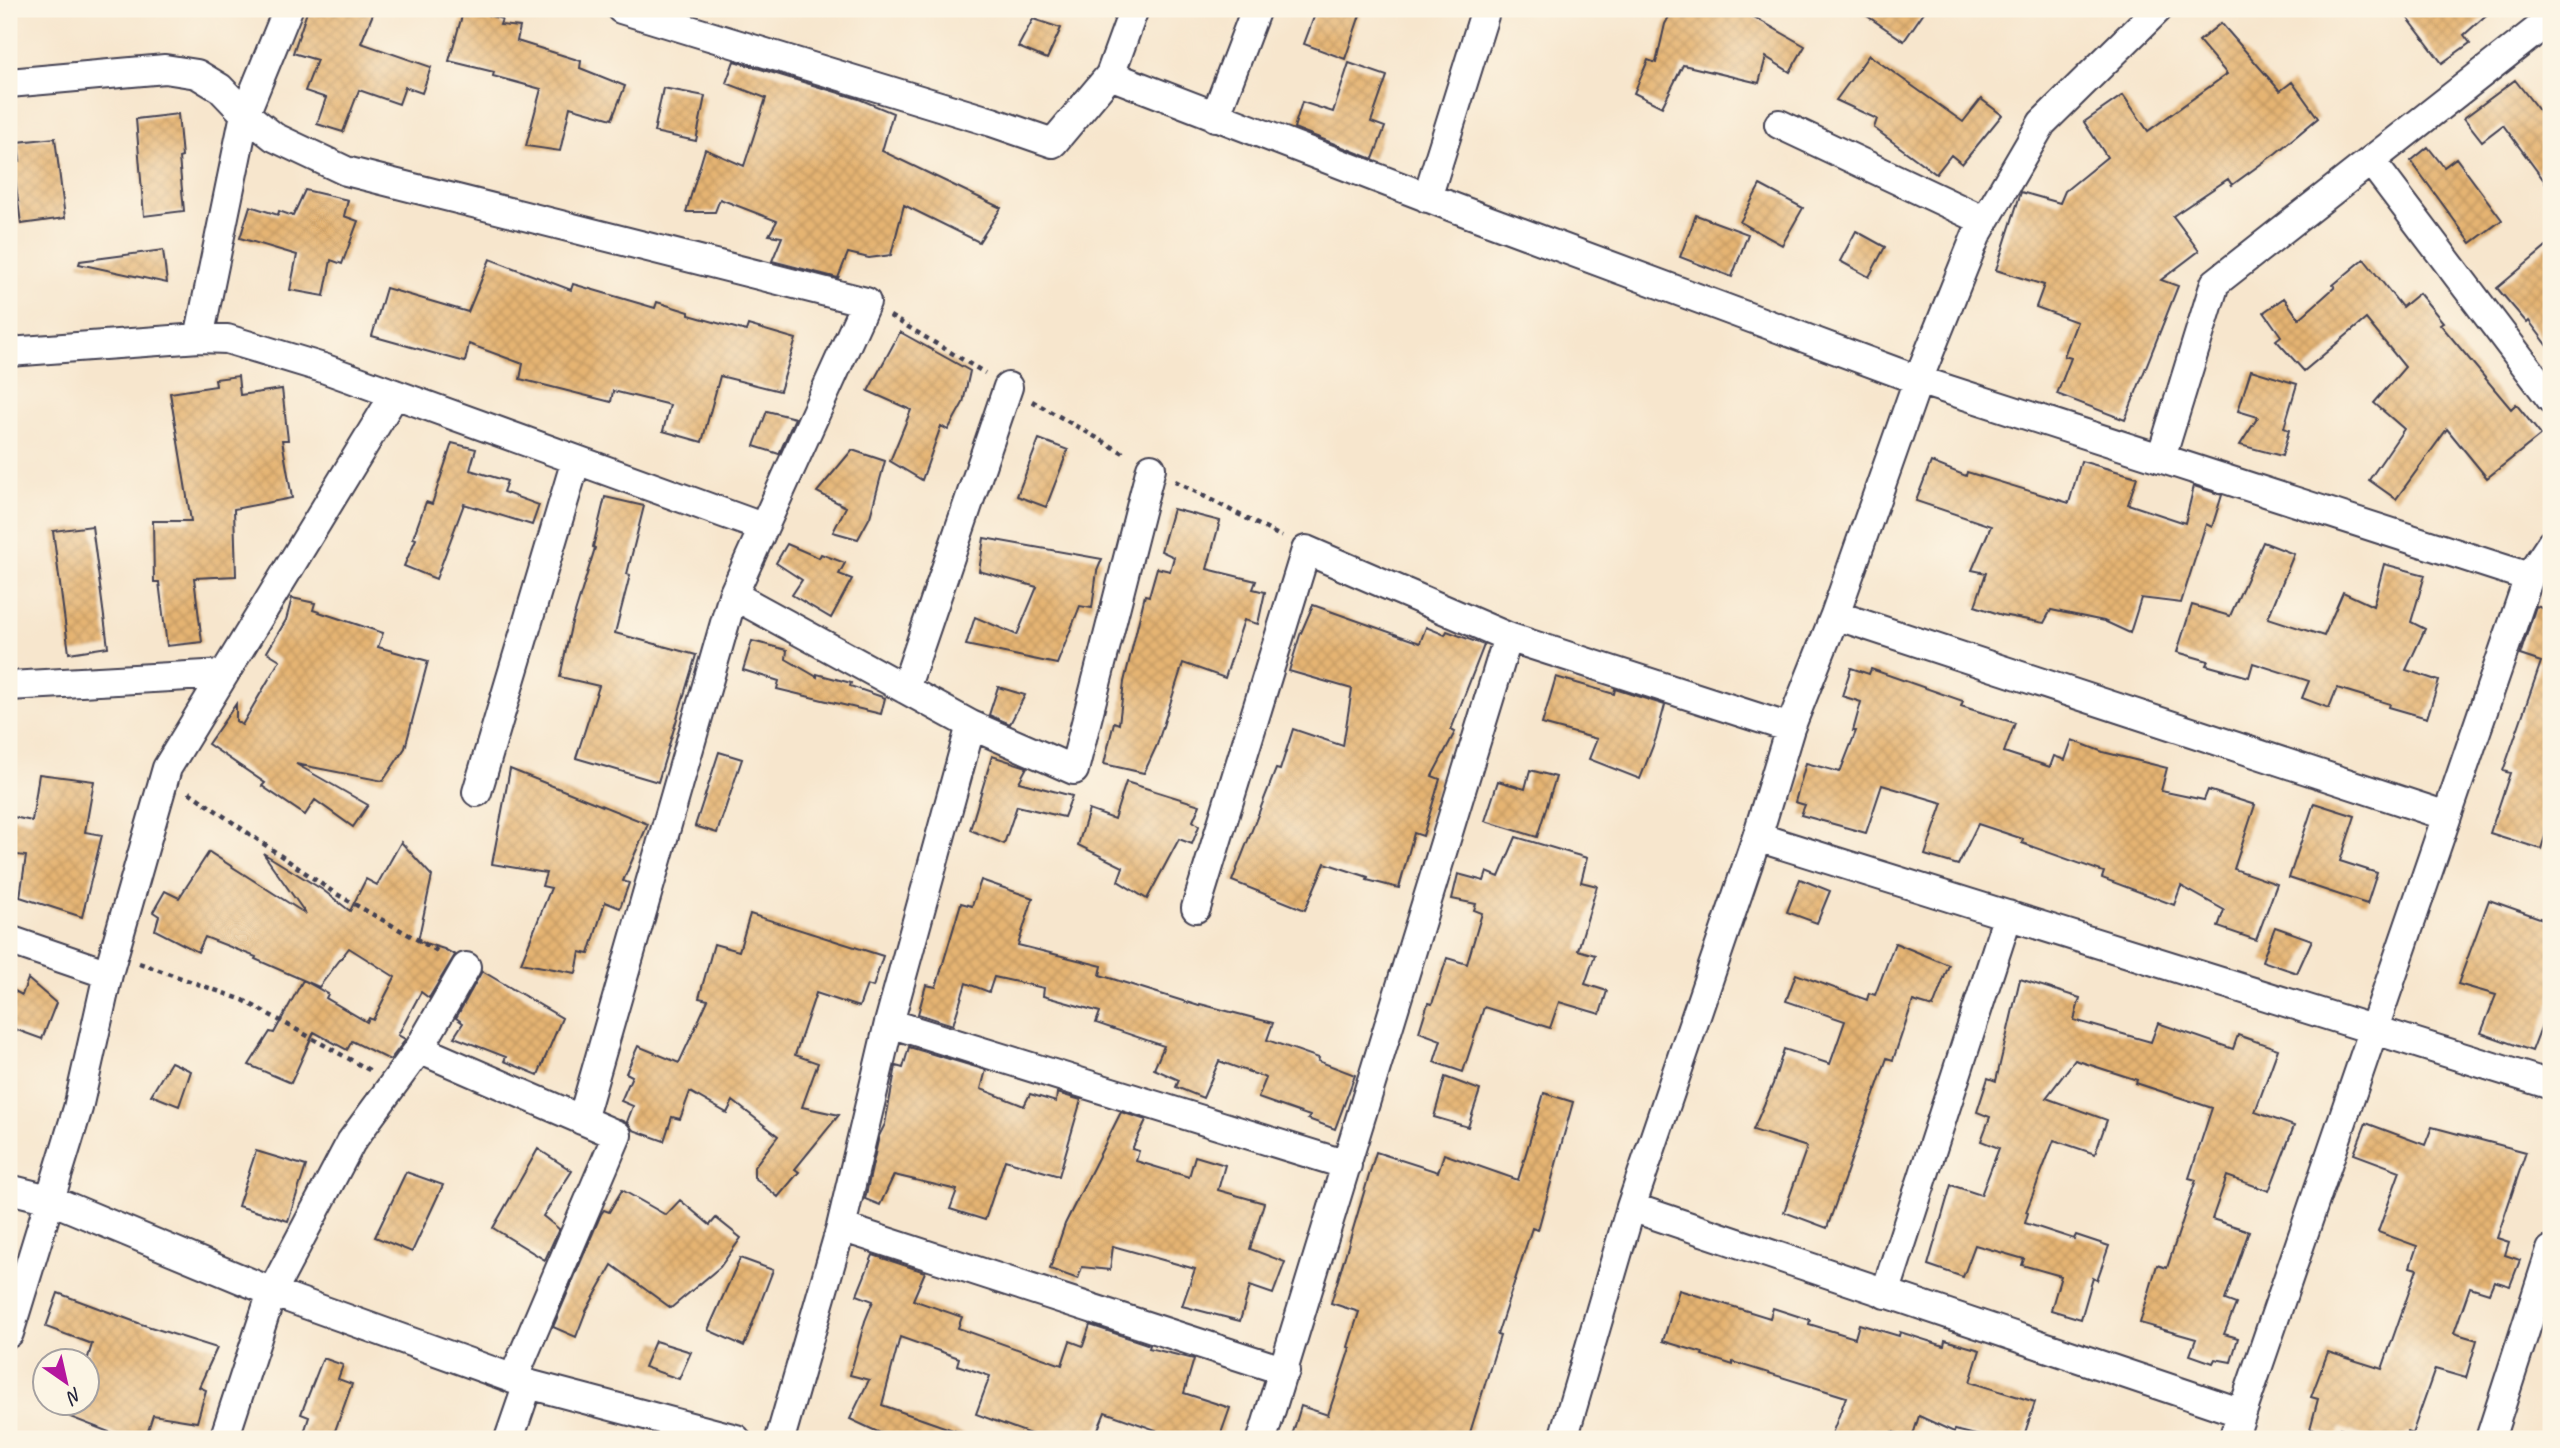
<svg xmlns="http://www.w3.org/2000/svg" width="2560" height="1448" font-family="Caveat,sans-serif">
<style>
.building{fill:url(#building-cross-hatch)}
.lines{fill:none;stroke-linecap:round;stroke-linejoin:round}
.minor-casing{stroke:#423f51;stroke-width:32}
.path{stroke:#423f51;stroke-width:4.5;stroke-dasharray:5 5;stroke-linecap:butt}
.minor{stroke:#fff;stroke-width:28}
</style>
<defs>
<pattern id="building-cross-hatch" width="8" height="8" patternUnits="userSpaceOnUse" patternTransform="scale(1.75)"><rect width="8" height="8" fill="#e5b472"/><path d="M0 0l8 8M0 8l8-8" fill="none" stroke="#c49a64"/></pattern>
</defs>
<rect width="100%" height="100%" fill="#fcf5e5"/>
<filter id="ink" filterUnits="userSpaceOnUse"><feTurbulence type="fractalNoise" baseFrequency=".0143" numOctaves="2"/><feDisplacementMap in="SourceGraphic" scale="14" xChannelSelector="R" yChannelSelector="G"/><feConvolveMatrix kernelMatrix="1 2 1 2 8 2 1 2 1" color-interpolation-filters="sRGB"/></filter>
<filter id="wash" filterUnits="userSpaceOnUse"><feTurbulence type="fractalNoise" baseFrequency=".00686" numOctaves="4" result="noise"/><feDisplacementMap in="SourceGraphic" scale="28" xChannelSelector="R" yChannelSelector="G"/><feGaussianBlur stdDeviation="1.57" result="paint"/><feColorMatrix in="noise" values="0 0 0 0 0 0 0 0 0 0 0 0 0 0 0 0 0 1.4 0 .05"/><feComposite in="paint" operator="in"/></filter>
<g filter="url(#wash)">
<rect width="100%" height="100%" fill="#f7e6cd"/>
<g id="blocks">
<path class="building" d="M 308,9 L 375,9 L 361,43 L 431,67 L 422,93 L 405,87 L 399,104 L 359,90 L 343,132 L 317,124 L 326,98 L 305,91 L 317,60 L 293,53 Z
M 464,9 L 490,9 L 488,15 L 502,19 L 500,25 L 520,27 L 517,41 L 581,61 L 580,68 L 625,86 L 612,119 L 570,107 L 560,151 L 526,146 L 541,89 L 493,76 L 494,72 L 449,61 Z
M 1317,9 L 1362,9 L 1345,59 L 1304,44 Z
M 1673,9 L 1740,9 L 1805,46 L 1790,72 L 1766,57 L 1759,83 L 1683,65 L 1662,107 L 1634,93 L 1648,60 L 1656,63 L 1665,24 Z
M 1857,9 L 1926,9 L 1904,41 Z
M 2401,9 L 2493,9 L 2464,35 L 2470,43 L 2442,63 Z
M 1033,19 L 1061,28 L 1047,59 L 1018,47 Z
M 2221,23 L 2280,91 L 2292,82 L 2318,118 L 2276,153 L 2232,185 L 2228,179 L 2173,216 L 2199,251 L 2161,280 L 2178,286 L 2125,420 L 2057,394 L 2071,358 L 2064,356 L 2077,322 L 2036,307 L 2044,285 L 1996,270 L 2021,192 L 2060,203 L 2065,191 L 2107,157 L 2084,122 L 2123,95 L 2148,131 L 2227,74 L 2199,41 Z
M 1869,55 L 1963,122 L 1981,99 L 2002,115 L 1962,164 L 1951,155 L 1936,174 L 1874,128 L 1877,119 L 1836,100 Z
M 734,61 L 859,99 L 893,113 L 882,151 L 1001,208 L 979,242 L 904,205 L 891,255 L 869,258 L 848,253 L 838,278 L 772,261 L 782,237 L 769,235 L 777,221 L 720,199 L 715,212 L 686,212 L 705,149 L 744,166 L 766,98 L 726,83 Z
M 1349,63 L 1387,76 L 1371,122 L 1385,127 L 1373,159 L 1294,128 L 1302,102 L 1333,112 Z
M 2515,80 L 2551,126 L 2551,190 L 2503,125 L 2482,141 L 2464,118 Z
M 663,88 L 705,96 L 696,141 L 654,132 Z
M 178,114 L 182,157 L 179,158 L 184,211 L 144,216 L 136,119 Z
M 55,138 L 65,218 L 21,224 L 13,162 L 20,161 L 18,142 Z
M 2428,147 L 2444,167 L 2456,158 L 2502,220 L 2471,243 L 2411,161 Z
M 1760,185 L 1803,208 L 1782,245 L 1740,222 Z
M 305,190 L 348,200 L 344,216 L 358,221 L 342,264 L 331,260 L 324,296 L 290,290 L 297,255 L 240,238 L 250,206 L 278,215 L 279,211 L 293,216 Z
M 1696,215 L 1748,234 L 1732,277 L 1680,257 Z
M 1856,231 L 1885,247 L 1869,277 L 1840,261 Z
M 2551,243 L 2551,350 L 2529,321 L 2527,323 L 2497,288 Z
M 163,250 L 167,283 L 79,264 L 80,261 Z
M 490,259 L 571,290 L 573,284 L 655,308 L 657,302 L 689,312 L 689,315 L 746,331 L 748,325 L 796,339 L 780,391 L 720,376 L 702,442 L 663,431 L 670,405 L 613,391 L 611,402 L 520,379 L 523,364 L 469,344 L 465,362 L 372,336 L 386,288 L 468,312 Z
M 2364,259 L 2402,307 L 2419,293 L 2443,322 L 2440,324 L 2511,409 L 2516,404 L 2541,435 L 2487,478 L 2447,429 L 2396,499 L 2369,480 L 2404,429 L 2374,403 L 2405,367 L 2366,319 L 2304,371 L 2276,340 L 2281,336 L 2264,312 L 2284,298 L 2299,319 L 2335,287 L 2333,285 Z
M 900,332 L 970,371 L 963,403 L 948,430 L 941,426 L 922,480 L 890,461 L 911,410 L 868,391 Z
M 2251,370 L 2297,384 L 2284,428 L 2289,430 L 2282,456 L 2240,445 L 2258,417 L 2238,411 Z
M 238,376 L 240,395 L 282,389 L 288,440 L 282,440 L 292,498 L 234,509 L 236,576 L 194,578 L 202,642 L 167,646 L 159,582 L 154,582 L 153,521 L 191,521 L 170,393 L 216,386 L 215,379 Z
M 767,411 L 795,418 L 779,454 L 754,446 Z
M 1039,439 L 1068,450 L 1046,507 L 1017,496 Z
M 452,443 L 476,449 L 470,470 L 507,481 L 503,492 L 539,505 L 532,525 L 464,504 L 436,579 L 404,566 L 416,539 L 413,538 L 426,502 L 432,504 Z
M 852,450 L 885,461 L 870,517 L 858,539 L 833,532 L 846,507 L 817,492 Z
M 2081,461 L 2137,477 L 2128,504 L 2185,523 L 2194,486 L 2222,495 L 2212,527 L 2206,524 L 2181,603 L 2141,598 L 2130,633 L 2104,621 L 2051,610 L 2044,623 L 2002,615 L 1975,606 L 1986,573 L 1972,570 L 1991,526 L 1916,501 L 1931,462 L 1966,476 L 1967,472 L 2069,503 Z
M 605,497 L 644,506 L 627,574 L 630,575 L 615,633 L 696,655 L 658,782 L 576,758 L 599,686 L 560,677 L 571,626 L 595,548 L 593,547 Z
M 1173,509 L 1220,521 L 1207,569 L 1256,581 L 1253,589 L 1265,592 L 1258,624 L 1244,620 L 1225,678 L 1183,663 L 1157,745 L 1144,773 L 1104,764 L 1114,722 L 1119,724 L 1124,682 L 1145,595 L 1149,596 L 1157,568 L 1170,571 L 1174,557 L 1161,551 Z
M 92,526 L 108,647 L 69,653 L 53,531 Z
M 984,538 L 1102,559 L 1097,571 L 1092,608 L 1080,606 L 1057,664 L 966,645 L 975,617 L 1017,635 L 1037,587 L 979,571 Z
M 2263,542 L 2294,554 L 2268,618 L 2324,636 L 2343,592 L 2373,606 L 2384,564 L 2425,575 L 2411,622 L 2425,629 L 2406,670 L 2439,681 L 2427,718 L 2389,707 L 2390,704 L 2337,688 L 2329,708 L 2302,698 L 2309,681 L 2253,663 L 2249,677 L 2206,665 L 2208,661 L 2177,652 L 2192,605 L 2230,616 Z
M 787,544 L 819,558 L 821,554 L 845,563 L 839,574 L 852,579 L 831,618 L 792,595 L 802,580 L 776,563 Z
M 292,598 L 315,603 L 313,610 L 383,633 L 378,647 L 428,661 L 405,748 L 383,781 L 296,764 L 368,805 L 353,827 L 315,800 L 305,815 L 262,786 L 265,783 L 208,744 L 236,704 L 236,721 L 242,725 L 280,660 L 267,652 L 286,620 Z
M 1313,605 L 1420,643 L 1426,627 L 1445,635 L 1447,631 L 1484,645 L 1451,730 L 1455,732 L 1432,776 L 1440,779 L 1423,836 L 1414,833 L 1399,888 L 1367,880 L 1368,877 L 1325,863 L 1305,910 L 1232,881 L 1276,769 L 1280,770 L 1293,729 L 1343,746 L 1352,689 L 1289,671 L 1300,635 Z
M 2536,606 L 2551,611 L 2551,817 L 2541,849 L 2490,833 L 2510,773 L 2503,771 L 2541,662 L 2520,655 Z
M 752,641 L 787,650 L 786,659 L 817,677 L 817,674 L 851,683 L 850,686 L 885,698 L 881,714 L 777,689 L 779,681 L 743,670 Z
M 1851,668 L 1869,674 L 1871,669 L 1963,701 L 1961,706 L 2015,723 L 2004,752 L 2050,767 L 2054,756 L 2065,760 L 2072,740 L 2103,752 L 2167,768 L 2161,791 L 2204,800 L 2208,790 L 2255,805 L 2234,869 L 2277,884 L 2256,940 L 2218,927 L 2224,910 L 2181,886 L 2174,905 L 2102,878 L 2104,872 L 2022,843 L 2023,839 L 1978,824 L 1958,865 L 1925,855 L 1943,803 L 1882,785 L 1866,833 L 1801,815 L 1805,805 L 1795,802 L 1806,763 L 1840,772 L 1856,731 L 1853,731 L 1861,702 L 1842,696 Z
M 1556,677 L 1614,694 L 1615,689 L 1665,705 L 1656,738 L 1640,779 L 1589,759 L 1597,739 L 1542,724 Z
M 998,687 L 1025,695 L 1010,724 L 989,715 Z
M 719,752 L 742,759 L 717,833 L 695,826 Z
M 992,756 L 1027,767 L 1019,782 L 1072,796 L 1064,817 L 1017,806 L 1004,844 L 970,830 Z
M 510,769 L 648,824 L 623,881 L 629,883 L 620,908 L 605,902 L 589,954 L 580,952 L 576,973 L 521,963 L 551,888 L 542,886 L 546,873 L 492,864 Z
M 1530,770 L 1556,777 L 1537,837 L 1485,821 L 1498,781 L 1525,789 Z
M 39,774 L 94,781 L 85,832 L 102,835 L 82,917 L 20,897 L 26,856 L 9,854 L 9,816 L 32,821 Z
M 1126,782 L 1200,805 L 1193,821 L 1199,826 L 1192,844 L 1179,839 L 1147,899 L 1118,881 L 1123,867 L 1078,845 L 1089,810 L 1114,819 Z
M 2314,803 L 2355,816 L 2340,861 L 2377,873 L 2367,904 L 2289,878 Z
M 1516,837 L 1587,858 L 1581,882 L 1597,886 L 1578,950 L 1595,955 L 1585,984 L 1607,991 L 1600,1014 L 1559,1002 L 1550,1028 L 1484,1007 L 1463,1072 L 1434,1062 L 1441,1040 L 1419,1032 L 1428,1003 L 1432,1004 L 1447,958 L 1467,964 L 1482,913 L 1474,910 L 1476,904 L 1452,899 L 1458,874 L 1484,881 L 1487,872 L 1499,877 Z
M 401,842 L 432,876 L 418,941 L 444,949 L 455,955 L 429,998 L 421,992 L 398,1035 L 405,1039 L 403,1043 L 390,1060 L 352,1041 L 347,1050 L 314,1032 L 291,1083 L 249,1065 L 270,1032 L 274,1033 L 303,980 L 328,994 L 326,998 L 367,1022 L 369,1018 L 373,1020 L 395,977 L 349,948 L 319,987 L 255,959 L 256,957 L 205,937 L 198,952 L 155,930 L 159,916 L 153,912 L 165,891 L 179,898 L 209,852 L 306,914 L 263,853 L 323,890 L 350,911 L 366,879 L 377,885 Z
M 1800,879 L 1830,891 L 1817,923 L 1787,912 Z
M 981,880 L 1033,898 L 1018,945 L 1102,966 L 1100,975 L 1199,1006 L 1200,1004 L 1273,1023 L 1267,1040 L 1319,1058 L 1318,1061 L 1355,1075 L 1335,1129 L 1308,1119 L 1310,1116 L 1258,1098 L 1266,1078 L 1219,1061 L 1203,1098 L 1176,1087 L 1179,1080 L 1154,1069 L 1164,1046 L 1096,1023 L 1100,1012 L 1043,996 L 1044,988 L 994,977 L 989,992 L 966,983 L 953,1025 L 918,1014 L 926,985 L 936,987 L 961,903 L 972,906 Z
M 2489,900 L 2551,922 L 2551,1001 L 2532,1051 L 2481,1033 L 2496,995 L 2458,984 Z
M 750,914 L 883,956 L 873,987 L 867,985 L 859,1007 L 816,993 L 795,1055 L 818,1063 L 802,1107 L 839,1115 L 795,1169 L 799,1172 L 778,1197 L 754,1177 L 754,1167 L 778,1136 L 733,1101 L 727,1113 L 690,1092 L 680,1119 L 672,1117 L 664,1141 L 633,1130 L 627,1122 L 633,1106 L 621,1101 L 632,1076 L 626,1073 L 638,1046 L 679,1063 L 708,1000 L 699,998 L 714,944 L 739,951 Z
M 2275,927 L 2312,940 L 2297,973 L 2262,961 Z
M 1895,943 L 1949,965 L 1933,1007 L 1913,1001 L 1893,1060 L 1887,1058 L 1827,1228 L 1784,1212 L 1807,1147 L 1753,1130 L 1773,1084 L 1784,1049 L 1830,1064 L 1845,1021 L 1786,1001 L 1796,974 L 1867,1000 L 1869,993 L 1875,995 Z
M 482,971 L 562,1018 L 538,1075 L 504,1061 L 506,1057 L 454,1037 L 463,1023 L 456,1018 Z
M 28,979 L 56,1003 L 42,1039 L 9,1027 L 9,988 L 22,995 Z
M 2020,979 L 2080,998 L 2074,1020 L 2151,1042 L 2158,1023 L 2233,1049 L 2238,1035 L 2278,1049 L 2255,1112 L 2294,1126 L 2269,1191 L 2227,1176 L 2212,1219 L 2249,1231 L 2225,1300 L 2236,1304 L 2224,1334 L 2238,1338 L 2231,1362 L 2215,1359 L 2213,1363 L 2190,1355 L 2196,1339 L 2140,1323 L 2157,1265 L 2167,1268 L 2196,1180 L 2189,1178 L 2212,1108 L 2136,1083 L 2137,1080 L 2075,1060 L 2046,1098 L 2107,1120 L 2095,1154 L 2054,1140 L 2026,1212 L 2028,1213 L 2025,1223 L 2074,1239 L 2076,1235 L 2109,1246 L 2097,1280 L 2093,1278 L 2081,1319 L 2051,1310 L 2061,1276 L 2022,1265 L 2024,1259 L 1975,1245 L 1963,1277 L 1928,1265 L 1951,1185 L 1981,1195 L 1999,1148 L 1981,1141 L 1990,1117 L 1977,1112 L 1988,1078 L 1996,1081 Z
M 909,1047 L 986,1070 L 981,1089 L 1024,1106 L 1030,1094 L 1056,1102 L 1057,1093 L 1081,1100 L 1059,1176 L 1005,1160 L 985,1220 L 950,1209 L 957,1190 L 894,1175 L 880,1205 L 865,1199 L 879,1136 L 885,1124 L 896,1066 L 903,1068 Z
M 171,1062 L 191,1071 L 179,1106 L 151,1095 Z
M 1445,1077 L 1480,1090 L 1468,1127 L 1434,1117 Z
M 1544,1093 L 1573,1102 L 1538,1230 L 1532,1228 L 1497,1335 L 1500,1336 L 1468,1439 L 1291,1439 L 1301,1406 L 1328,1415 L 1350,1348 L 1348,1347 L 1359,1312 L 1331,1303 L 1376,1152 L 1438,1172 L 1444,1154 L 1518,1180 Z
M 1121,1112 L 1146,1120 L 1132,1149 L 1139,1151 L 1136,1161 L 1189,1177 L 1195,1156 L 1225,1165 L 1218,1190 L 1264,1203 L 1250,1249 L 1285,1262 L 1273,1294 L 1250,1286 L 1240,1321 L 1182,1306 L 1195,1269 L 1113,1246 L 1110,1270 L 1082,1267 L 1078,1279 L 1050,1269 L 1065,1224 Z
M 2366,1123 L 2425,1145 L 2432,1127 L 2526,1152 L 2497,1238 L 2509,1242 L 2505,1255 L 2520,1260 L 2510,1286 L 2494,1281 L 2489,1293 L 2470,1287 L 2454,1333 L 2477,1340 L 2466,1378 L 2435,1369 L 2412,1434 L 2407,1432 L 2405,1439 L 2374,1439 L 2340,1428 L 2337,1437 L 2310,1429 L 2318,1399 L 2311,1397 L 2328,1352 L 2382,1369 L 2417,1269 L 2410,1267 L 2417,1246 L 2378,1232 L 2400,1171 L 2354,1154 Z
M 538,1149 L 572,1171 L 543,1216 L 559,1229 L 545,1260 L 493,1228 Z
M 256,1151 L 306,1166 L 288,1221 L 238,1206 Z
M 406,1172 L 443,1185 L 412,1252 L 375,1237 Z
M 622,1190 L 666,1215 L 680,1200 L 710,1225 L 716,1218 L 741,1238 L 720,1267 L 671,1308 L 612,1265 L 586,1311 L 576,1337 L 553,1327 L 601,1214 L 604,1210 L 609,1212 Z
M 873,1255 L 925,1272 L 913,1300 L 962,1317 L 958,1328 L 1062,1365 L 1070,1341 L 1083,1346 L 1090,1325 L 1150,1345 L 1149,1348 L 1194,1359 L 1184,1393 L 1230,1408 L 1219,1439 L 1152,1439 L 1156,1430 L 1105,1412 L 1094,1439 L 1044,1439 L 976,1414 L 990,1376 L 957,1365 L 959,1358 L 900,1337 L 882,1405 L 970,1436 L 970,1439 L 893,1439 L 850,1419 L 869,1380 L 850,1375 L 865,1321 L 873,1301 L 857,1295 Z
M 740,1258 L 773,1270 L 744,1346 L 708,1330 Z
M 1679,1290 L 1770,1318 L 1773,1308 L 1810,1320 L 1809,1324 L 1855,1338 L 1859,1324 L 1899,1336 L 1900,1332 L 1944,1346 L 1945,1340 L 1980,1350 L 1970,1382 L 2035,1402 L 2023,1439 L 1992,1439 L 1955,1430 L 1954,1432 L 1919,1416 L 1912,1438 L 1892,1432 L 1889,1439 L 1830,1439 L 1846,1397 L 1733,1362 L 1733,1365 L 1702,1355 L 1703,1353 L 1663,1341 Z
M 58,1293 L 141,1324 L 217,1348 L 199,1387 L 206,1390 L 197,1422 L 153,1415 L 145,1439 L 127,1439 L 70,1417 L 74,1403 L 88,1403 L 87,1361 L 92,1344 L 46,1327 Z
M 655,1341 L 691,1352 L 679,1379 L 644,1367 Z
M 323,1358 L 343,1365 L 338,1379 L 352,1384 L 332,1439 L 302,1439 L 309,1417 L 301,1414 Z"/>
</g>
</g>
<g filter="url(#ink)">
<use href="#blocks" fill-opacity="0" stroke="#423f51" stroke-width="2"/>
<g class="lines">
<defs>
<path id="minor" d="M 621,9 L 992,122 L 1053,143 L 1110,75 L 1134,9
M 1110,75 L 1455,208 L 1918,380 L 2529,577
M 9,83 L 165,69 L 197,74 L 220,88 L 245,114 L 274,137 L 346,171 L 866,302 L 733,595 L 582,1120
M 1215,117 L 1256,9
M 1779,124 L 1985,221
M 2371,161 L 2551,399
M 1427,198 L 1486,9
M 199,338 L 245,114 L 288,9
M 9,352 L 199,338 L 227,339 L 323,368 L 762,527
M 2161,458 L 2215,283 L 2551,19
M 733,595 L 971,725 L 1074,770 L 1151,468
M 1835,615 L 2447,816
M 9,686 L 224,674
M 905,689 L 1008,387
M 477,792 L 576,460
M 1757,837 L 2551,1085
M 1196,908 L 1306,550 L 1508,637 L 1790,728
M 9,940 L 108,974
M 889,1023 L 1347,1165
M 419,1049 L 617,1135 L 513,1379
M 9,1189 L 49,1199 L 272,1292 L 528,1384 L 736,1439
M 1631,1207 L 2242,1413
M 841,1227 L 1285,1371
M 1885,1294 L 2008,915
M 9,1333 L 78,1108 L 108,974 L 167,768 L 395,394
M 224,1439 L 272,1292 L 351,1142 L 419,1049 L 466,967
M 509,1439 L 528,1384
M 780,1439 L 841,1227 L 889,1023 L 971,725
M 1262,1439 L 1508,637
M 1563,1439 L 1631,1207 L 1757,837 L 1790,728 L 1835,615 L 1918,380 L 1976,236 L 2042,123 L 2158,9
M 2233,1439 L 2529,577 L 2551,544
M 2490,1439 L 2551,1250"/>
</defs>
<use href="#minor" class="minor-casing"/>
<path class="path" d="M 890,316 L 985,373
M 1032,401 L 1127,455
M 1175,481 L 1282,537
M 189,792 L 333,892 L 441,953
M 139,963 L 243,1000 L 371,1071"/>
<use href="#minor" class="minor"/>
</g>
</g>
<rect width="2560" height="1448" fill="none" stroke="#fcf5e5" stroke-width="35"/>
<g transform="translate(66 1382) rotate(146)"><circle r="33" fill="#fcf5e5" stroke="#a5a1a1" stroke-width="2"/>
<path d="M0-5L12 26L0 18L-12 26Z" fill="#b5179e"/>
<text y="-10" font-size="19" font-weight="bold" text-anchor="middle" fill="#22223b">N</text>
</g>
</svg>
